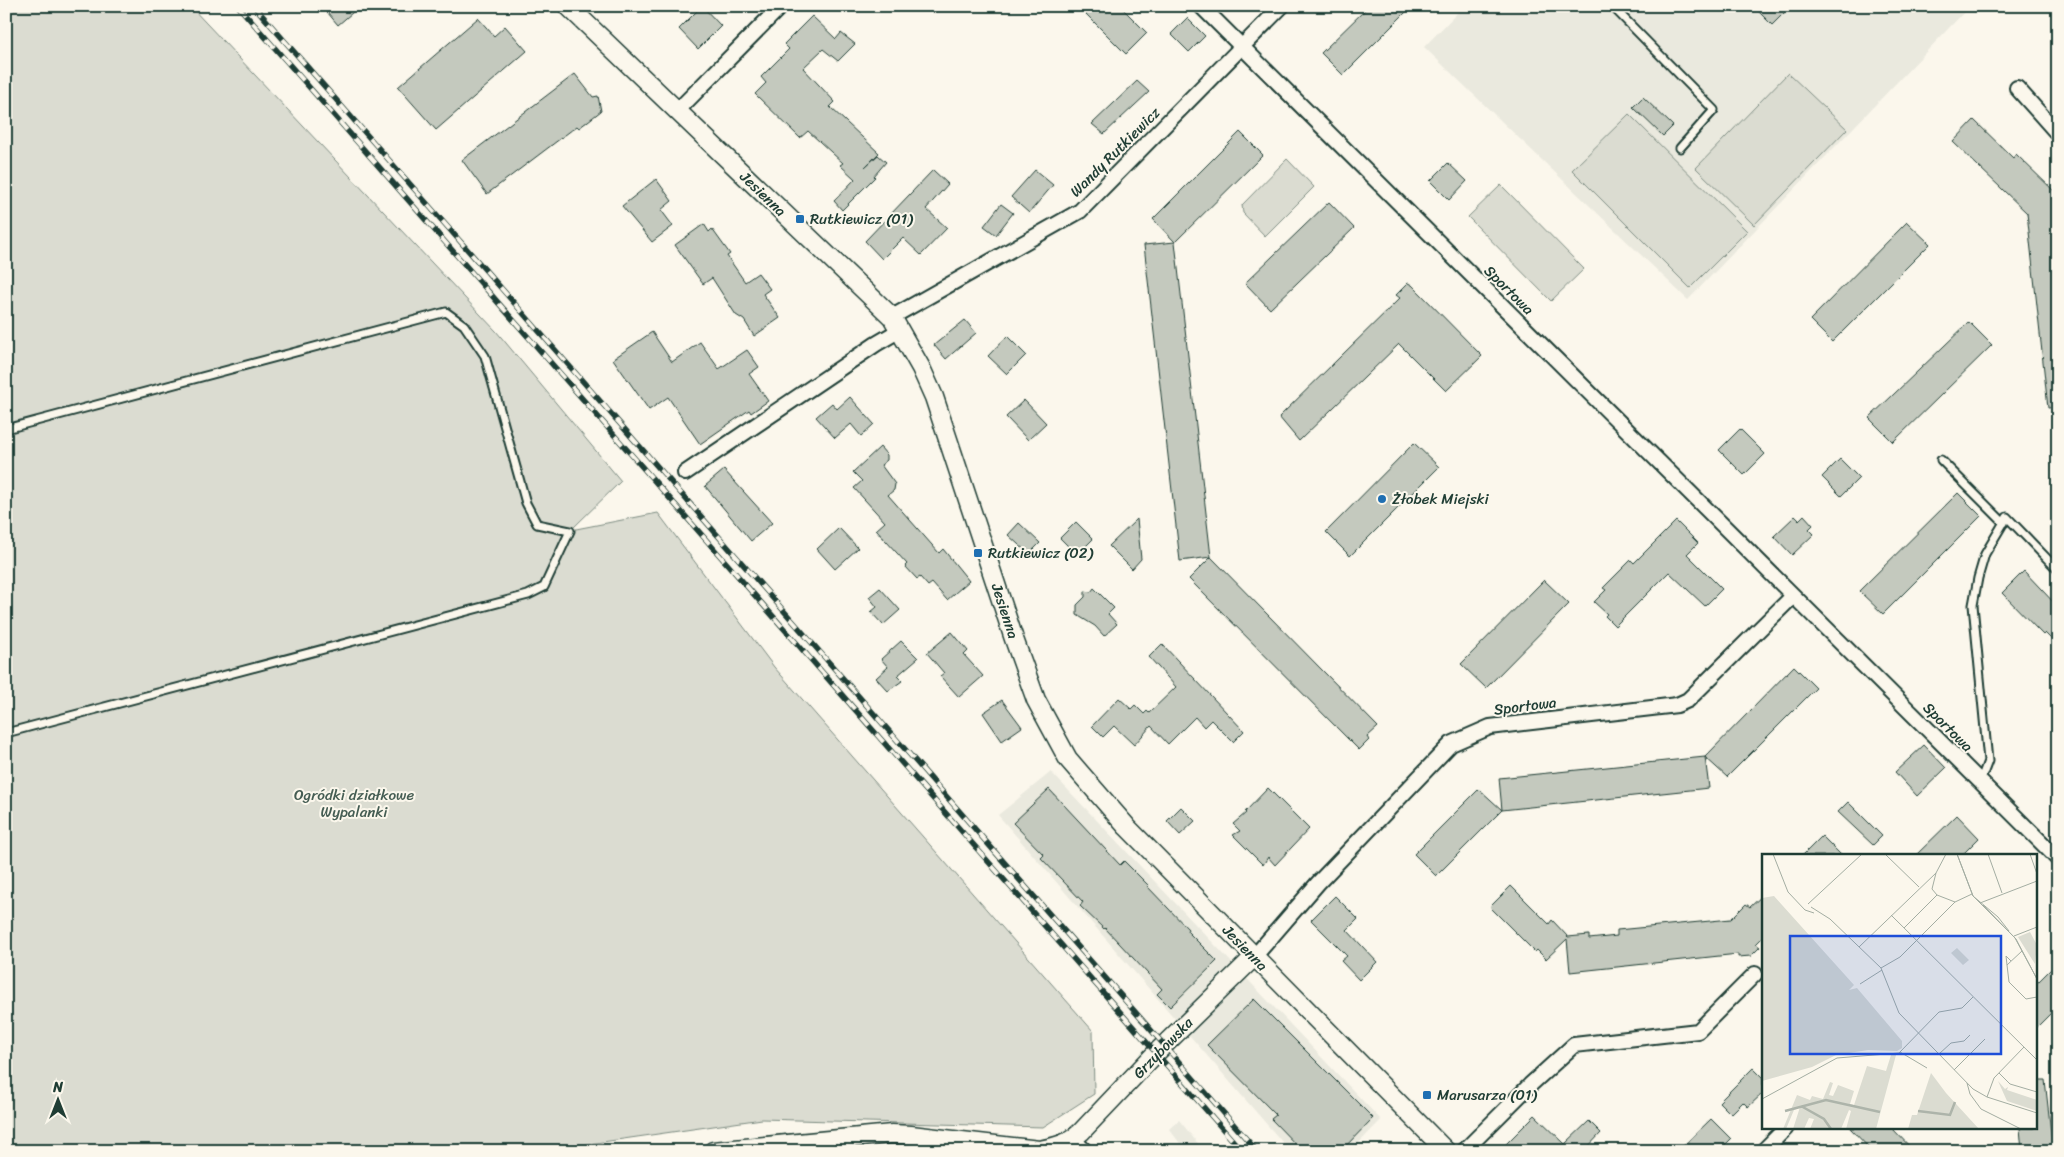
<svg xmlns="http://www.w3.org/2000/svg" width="2064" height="1157" font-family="Sriracha,sans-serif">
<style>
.built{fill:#eae9de}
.green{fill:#dbdcd1;stroke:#7d8c82}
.building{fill:#c4c9be;stroke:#1f3d34}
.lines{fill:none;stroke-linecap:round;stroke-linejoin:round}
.service-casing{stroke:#1f3d34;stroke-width:11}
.minor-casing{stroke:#1f3d34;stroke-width:18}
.tertiary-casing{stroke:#1f3d34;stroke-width:21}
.service{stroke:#fbf7ec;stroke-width:7}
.minor{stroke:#fbf7ec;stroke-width:14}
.tertiary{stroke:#fbf7ec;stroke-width:18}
.rail-casing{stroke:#1f3d34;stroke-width:5.5}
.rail{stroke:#fbf7ec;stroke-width:4;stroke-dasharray:11;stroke-linecap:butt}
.poi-dot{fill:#1f6fb2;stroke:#fbf7ec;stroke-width:2}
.labels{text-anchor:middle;stroke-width:4;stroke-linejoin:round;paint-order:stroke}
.street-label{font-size:15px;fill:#1f3d34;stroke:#fbf7ec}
.poi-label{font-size:15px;fill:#1f3d34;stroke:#fbf7ec;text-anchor:start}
.park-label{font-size:15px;fill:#455d53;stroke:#fbf7ec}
.inset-river{fill:none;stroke:#adb4aa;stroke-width:2.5}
.inset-road{fill:none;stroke:#a3ada2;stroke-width:1}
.view{fill:#1d4ed8;fill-opacity:0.15;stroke:#1d4ed8;stroke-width:2.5}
.inset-edge{fill:none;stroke:#1f3d34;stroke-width:2.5}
</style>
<rect width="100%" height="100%" fill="#fbf7ec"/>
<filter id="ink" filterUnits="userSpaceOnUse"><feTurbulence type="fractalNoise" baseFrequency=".02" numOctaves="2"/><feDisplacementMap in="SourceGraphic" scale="10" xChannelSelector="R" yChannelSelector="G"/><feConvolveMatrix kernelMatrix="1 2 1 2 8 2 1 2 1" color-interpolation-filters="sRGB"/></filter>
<g filter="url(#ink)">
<path class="built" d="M 1464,6 L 1970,6 L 1688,300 L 1424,47 Z
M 1051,772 L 1381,1120 L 1351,1151 L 1290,1151 L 998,815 Z
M 1179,1120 L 1204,1151 L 1186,1151 L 1169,1129 Z"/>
<path class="green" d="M 6,6 L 190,6 L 496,331 L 621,481 L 571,530 L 658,513 L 774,667 L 1093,1031 L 1094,1094 L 1043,1127 L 762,1119 L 540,1151 L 6,1151 Z
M 1788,73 L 1847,129 L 1754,225 L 1696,168 Z
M 1629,114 L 1747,231 L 1690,288 L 1572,170 Z
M 1287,159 L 1314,187 L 1265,236 L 1243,213 L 1242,205 Z
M 1501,185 L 1584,269 L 1551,301 L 1468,217 Z"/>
<path class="building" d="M 322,6 L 360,6 L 338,25 Z
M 702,6 L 721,26 L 698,49 L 679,29 Z
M 1078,6 L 1120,6 L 1147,33 L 1126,54 Z
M 1369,6 L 1412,6 L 1343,75 L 1321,53 Z
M 1753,6 L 1791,6 L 1772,25 Z
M 812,16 L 836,39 L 841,33 L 855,44 L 838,61 L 823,49 L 803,68 L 835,102 L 830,107 L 879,153 L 865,167 L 878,155 L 886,162 L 874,176 L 875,177 L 842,210 L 834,201 L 855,179 L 840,165 L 843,163 L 808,131 L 800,138 L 755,94 L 766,83 L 761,77 L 789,49 L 784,44 Z
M 478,18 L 494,36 L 505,26 L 527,51 L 436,130 L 398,87 Z
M 1187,18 L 1205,36 L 1189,52 L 1171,34 Z
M 575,74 L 593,97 L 598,96 L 601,111 L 579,128 L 577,126 L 487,194 L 462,160 Z
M 1137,81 L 1149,92 L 1104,134 L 1092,124 Z
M 1643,97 L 1673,126 L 1663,136 L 1633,107 Z
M 1974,120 L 2013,158 L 2016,154 L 2058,195 L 2058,407 L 2048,408 L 2027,213 L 1953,142 Z
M 1240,132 L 1263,155 L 1175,242 L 1153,219 Z
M 1448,163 L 1467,181 L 1449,200 L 1430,181 Z
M 933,170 L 948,184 L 926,209 L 947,228 L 921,255 L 903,238 L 882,259 L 865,241 Z
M 1035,170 L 1053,185 L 1029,213 L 1011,197 Z
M 656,179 L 672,201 L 661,210 L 673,226 L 652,242 L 622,206 Z
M 1329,202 L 1354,228 L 1270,309 L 1245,283 Z
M 1001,204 L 1013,213 L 996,235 L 984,226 Z
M 1907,222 L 1930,244 L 1832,342 L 1810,320 Z
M 704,224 L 709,232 L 712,229 L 730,254 L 727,256 L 745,282 L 758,273 L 770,289 L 763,294 L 780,318 L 754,336 L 744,320 L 736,315 L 712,278 L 703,284 L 675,245 Z
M 1175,242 L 1211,557 L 1180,561 L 1144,245 Z
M 1408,283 L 1412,285 L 1482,356 L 1446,391 L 1399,344 L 1299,441 L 1279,417 L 1400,298 L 1396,295 Z
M 965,320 L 976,333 L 946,359 L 934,345 Z
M 1969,322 L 1992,345 L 1893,442 L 1869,418 Z
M 652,332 L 672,362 L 700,342 L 719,369 L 747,350 L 759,367 L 749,374 L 768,401 L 751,413 L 749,410 L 700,444 L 668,397 L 649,410 L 613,359 Z
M 1007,336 L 1026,355 L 1007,374 L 988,356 Z
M 850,397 L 874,424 L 861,436 L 851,424 L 835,438 L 816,417 L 832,403 L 837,409 Z
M 1024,400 L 1046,423 L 1028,440 L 1006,417 Z
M 1740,429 L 1765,454 L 1744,475 L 1719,450 Z
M 1414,443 L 1439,467 L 1350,556 L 1326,532 Z
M 880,447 L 887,455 L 887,460 L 881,465 L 895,484 L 894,490 L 888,495 L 939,553 L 943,549 L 969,581 L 947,600 L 932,583 L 928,586 L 920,577 L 917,579 L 905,566 L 907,564 L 876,530 L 885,522 L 854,488 L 862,481 L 853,472 Z
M 1840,459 L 1859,478 L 1841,496 L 1822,477 Z
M 724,470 L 772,523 L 751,541 L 705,486 Z
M 1958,493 L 1981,516 L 1883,614 L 1859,591 Z
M 1804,515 L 1813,525 L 1809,529 L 1814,534 L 1792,555 L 1774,536 L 1795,516 L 1799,520 Z
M 1137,519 L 1141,559 L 1132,569 L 1109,546 Z
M 1676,521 L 1698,543 L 1687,554 L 1722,589 L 1705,606 L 1669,572 L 1615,626 L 1605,616 L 1607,614 L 1594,602 L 1606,590 L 1603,588 L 1631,560 L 1634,563 Z
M 1076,522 L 1093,539 L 1077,555 L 1060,538 Z
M 1019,523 L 1040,543 L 1029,554 L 1008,535 Z
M 839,528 L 858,548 L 835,569 L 817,549 Z
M 1211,557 L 1378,727 L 1367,737 L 1369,740 L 1359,750 L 1189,579 Z
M 2024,571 L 2058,607 L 2058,646 L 2045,633 L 2043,635 L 2002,593 Z
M 1544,580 L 1569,604 L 1486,688 L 1461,664 Z
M 880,588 L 900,610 L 883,625 L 871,612 L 877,607 L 869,597 Z
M 1094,588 L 1114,608 L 1108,614 L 1117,624 L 1104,636 L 1095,626 L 1077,615 L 1077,605 L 1085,597 L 1085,591 L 1091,592 Z
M 952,632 L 968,651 L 964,655 L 983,676 L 959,697 L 940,676 L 944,673 L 927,653 Z
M 901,641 L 918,658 L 897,676 L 902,681 L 888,691 L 876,678 L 888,667 L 881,659 Z
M 1162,644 L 1244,731 L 1233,742 L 1211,720 L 1204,727 L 1195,717 L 1168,744 L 1151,726 L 1134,745 L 1114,726 L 1103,737 L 1092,726 L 1119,698 L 1131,709 L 1135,705 L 1144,714 L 1147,711 L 1149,713 L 1176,687 L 1149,657 Z
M 1794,666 L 1816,688 L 1727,777 L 1705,757 Z
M 1002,700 L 1022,727 L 1002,741 L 983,713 Z
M 1924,745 L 1946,768 L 1917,796 L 1895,772 Z
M 1705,757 L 1709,788 L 1502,810 L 1499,778 Z
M 1268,788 L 1309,829 L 1275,865 L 1268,857 L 1263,865 L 1233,835 L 1240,831 L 1233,824 L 1246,813 L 1245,812 Z
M 1049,789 L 1120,865 L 1124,861 L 1148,885 L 1147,886 L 1188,929 L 1187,931 L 1217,961 L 1170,1007 L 1157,994 L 1162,989 L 1105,928 L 1104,929 L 1080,906 L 1083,902 L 1041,858 L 1044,855 L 1013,823 Z
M 1479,789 L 1502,810 L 1436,876 L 1414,854 Z
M 1848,802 L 1882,836 L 1873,845 L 1838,812 Z
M 1181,807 L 1195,821 L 1180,835 L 1167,821 Z
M 1957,815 L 1979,838 L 1961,856 L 1915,856 Z
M 1822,836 L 1842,856 L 1802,856 Z
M 1511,886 L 1549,924 L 1552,920 L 1568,937 L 1589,935 L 1589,939 L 1617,936 L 1617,930 L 1731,919 L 1746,904 L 1750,907 L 1763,895 L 1763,937 L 1756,944 L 1760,947 L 1751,956 L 1738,957 L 1738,954 L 1570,972 L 1567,939 L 1546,959 L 1537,950 L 1535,952 L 1490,907 Z
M 1335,896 L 1358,919 L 1347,930 L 1377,962 L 1359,980 L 1341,961 L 1347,956 L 1311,920 Z
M 2058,962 L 2058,1006 L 2035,1029 L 2035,985 Z
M 1254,999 L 1373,1118 L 1341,1151 L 1302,1151 L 1271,1119 L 1276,1115 L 1207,1045 Z
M 1753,1068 L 1763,1078 L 1763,1093 L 1748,1107 L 1743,1102 L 1731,1114 L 1719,1102 Z
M 2035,1080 L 2045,1080 L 2053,1151 L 2022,1151 L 2020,1128 L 2035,1128 Z
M 1535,1115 L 1565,1144 L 1589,1121 L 1601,1133 L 1584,1151 L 1499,1151 Z
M 1711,1119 L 1731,1139 L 1719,1151 L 1678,1151 Z
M 1850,1128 L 1892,1128 L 1914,1151 L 1872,1151 Z"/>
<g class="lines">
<defs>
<path id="service" d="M 1612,6 L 1714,110 L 1680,148
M 6,429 L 446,312 L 464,325 L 485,356 L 526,503 L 537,524 L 570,531 L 544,587 L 528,595 L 6,733
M 1941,460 L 2004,523
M 1980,782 L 1988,761 L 1973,605 L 1978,578 L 1985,554 L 2007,517 L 2058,570"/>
<path id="minor" d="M 1201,6 L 2058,859
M 2017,88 L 2058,134
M 678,110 L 781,6
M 892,317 L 1080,211 L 1282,6
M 685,473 L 876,344 L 900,330
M 1254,957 L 1318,883 L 1451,744 L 1490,727 L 1677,705 L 1688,700 L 1793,596
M 1073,1139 L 1085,1151
M 1464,1151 L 1530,1085 L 1574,1045 L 1698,1031 L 1755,974
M 1763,1151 L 1786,1128"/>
<path id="tertiary" d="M 568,6 L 892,317 L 921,368 L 934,397 L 1014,639 L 1036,700 L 1068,759 L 1127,827 L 1446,1151
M 713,1151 L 892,1134 L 911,1135 L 1039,1150 C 1056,1147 1068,1144 1081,1132 L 1156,1053 L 1254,957"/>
</defs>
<use href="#service" class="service-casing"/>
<use href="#minor" class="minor-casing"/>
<use href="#tertiary" class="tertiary-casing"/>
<use href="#service" class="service"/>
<use href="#minor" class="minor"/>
<use href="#tertiary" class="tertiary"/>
<defs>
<path id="rail" d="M 238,6 L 1242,1151
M 254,6 L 1257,1151"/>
</defs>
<use href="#rail" class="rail-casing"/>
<use href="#rail" class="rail"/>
</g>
</g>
<g class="poi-dot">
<rect x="795" y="214" width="10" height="10" rx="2.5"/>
<circle cx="1382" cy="499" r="5"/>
<rect x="973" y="548" width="10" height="10" rx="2.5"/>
<rect x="1422" y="1090" width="10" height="10" rx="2.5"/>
</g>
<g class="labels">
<g class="street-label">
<text transform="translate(1115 152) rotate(-45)" y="5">Wandy Rutkiewicz</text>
<text transform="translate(763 194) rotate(44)" y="5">Jesienna</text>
<text transform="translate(1509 290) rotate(45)" y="5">Sportowa</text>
<text transform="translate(1005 611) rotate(72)" y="5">Jesienna</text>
<text transform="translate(1525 706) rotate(-7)" y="5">Sportowa</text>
<text transform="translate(1948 727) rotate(45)" y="5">Sportowa</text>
<text transform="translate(1245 948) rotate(46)" y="5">Jesienna</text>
<text transform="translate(1163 1048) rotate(-46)" y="5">Grzybowska</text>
</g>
<g class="poi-label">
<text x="810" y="224">Rutkiewicz (01)</text>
<text x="1392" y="504">Żłobek Miejski</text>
<text x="988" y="558">Rutkiewicz (02)</text>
<text x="1437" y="1100">Marusarza (01)</text>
</g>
<g class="park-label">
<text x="354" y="800">Ogródki działkowe<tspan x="354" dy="17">Wypalanki</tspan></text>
</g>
</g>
<g transform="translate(1762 854)">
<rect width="275" height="275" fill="#fbf7ec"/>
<path d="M 12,42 L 92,131 L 87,136 L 95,134 L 140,187 L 140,194 L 135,197 L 106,196 L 74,201 L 50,213 L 0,227 L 0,44 ZM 268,78 L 275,91 L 273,110 L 256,83 ZM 195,94 L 207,106 L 201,111 L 189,99 ZM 129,201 L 134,201 L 114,275 L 84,275 L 89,257 L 87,256 L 79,275 L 48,275 L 52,265 L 47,264 L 42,275 L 31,275 L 38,253 L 32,256 L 24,275 L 21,275 L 35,241 L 48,246 L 50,242 L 61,245 L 68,228 L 71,229 L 67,241 L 71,242 L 76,231 L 92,237 L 88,250 L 92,251 L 105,212 L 124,217 ZM 169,219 L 184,239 L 217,275 L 146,275 L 150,261 L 155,261 ZM 236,227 L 243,235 L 246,233 L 245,236 L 275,246 L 275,257 L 245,247 Z" fill="#dbdcd1"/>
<path class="inset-river" d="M 39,252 L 62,265 L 69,275M 23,257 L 64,246 L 118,258M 156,257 L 188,261 L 193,248"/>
<path class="inset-road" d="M 11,0 L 26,38 L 43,56 L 52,59M 123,0 L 157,33M 184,0 L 174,19 L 170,35 L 175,41 L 193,48M 195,0 L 211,42 L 236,63 L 247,77M 195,0 L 211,42 L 253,84 L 275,125M 226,0 L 240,39M 268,0 L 275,20M 218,49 L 275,27M 46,50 L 100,0M 221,51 L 254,85 L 275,125M 49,53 L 68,65 L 119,114 L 137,159 L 211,235 L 225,243 L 275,259M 129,61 L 275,206M 142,74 L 175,41M 252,82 L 275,73M 97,93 L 174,19M 260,97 L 245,111 L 247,128 L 264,145 L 275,143M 245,111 L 244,102 L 249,107M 119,114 L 138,103 L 193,48 L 210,40M 98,130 L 120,116M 138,198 L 165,214M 177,200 L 189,189 L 202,187 L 208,181M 192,216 L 223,185M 237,219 L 248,230 L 275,238M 205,229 L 208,240 L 219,255 L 259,275M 225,243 L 232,224 L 262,193M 0,245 L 75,204 L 137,199 L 177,158 L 200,154 L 211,143"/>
<path class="view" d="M 28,82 L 239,82 L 239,200 L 28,200 Z"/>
<rect width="275" height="275" class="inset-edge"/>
</g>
<rect width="2064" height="1157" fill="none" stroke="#fbf7ec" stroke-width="25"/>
<rect x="12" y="12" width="2039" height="1132" fill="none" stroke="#1f3d34" stroke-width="2" filter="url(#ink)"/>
<g transform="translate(58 1100)" stroke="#fbf7ec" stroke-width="4" paint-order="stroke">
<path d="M0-4L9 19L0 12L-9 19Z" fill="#1f3d34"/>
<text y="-8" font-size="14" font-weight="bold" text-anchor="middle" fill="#1f3d34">N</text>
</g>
</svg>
